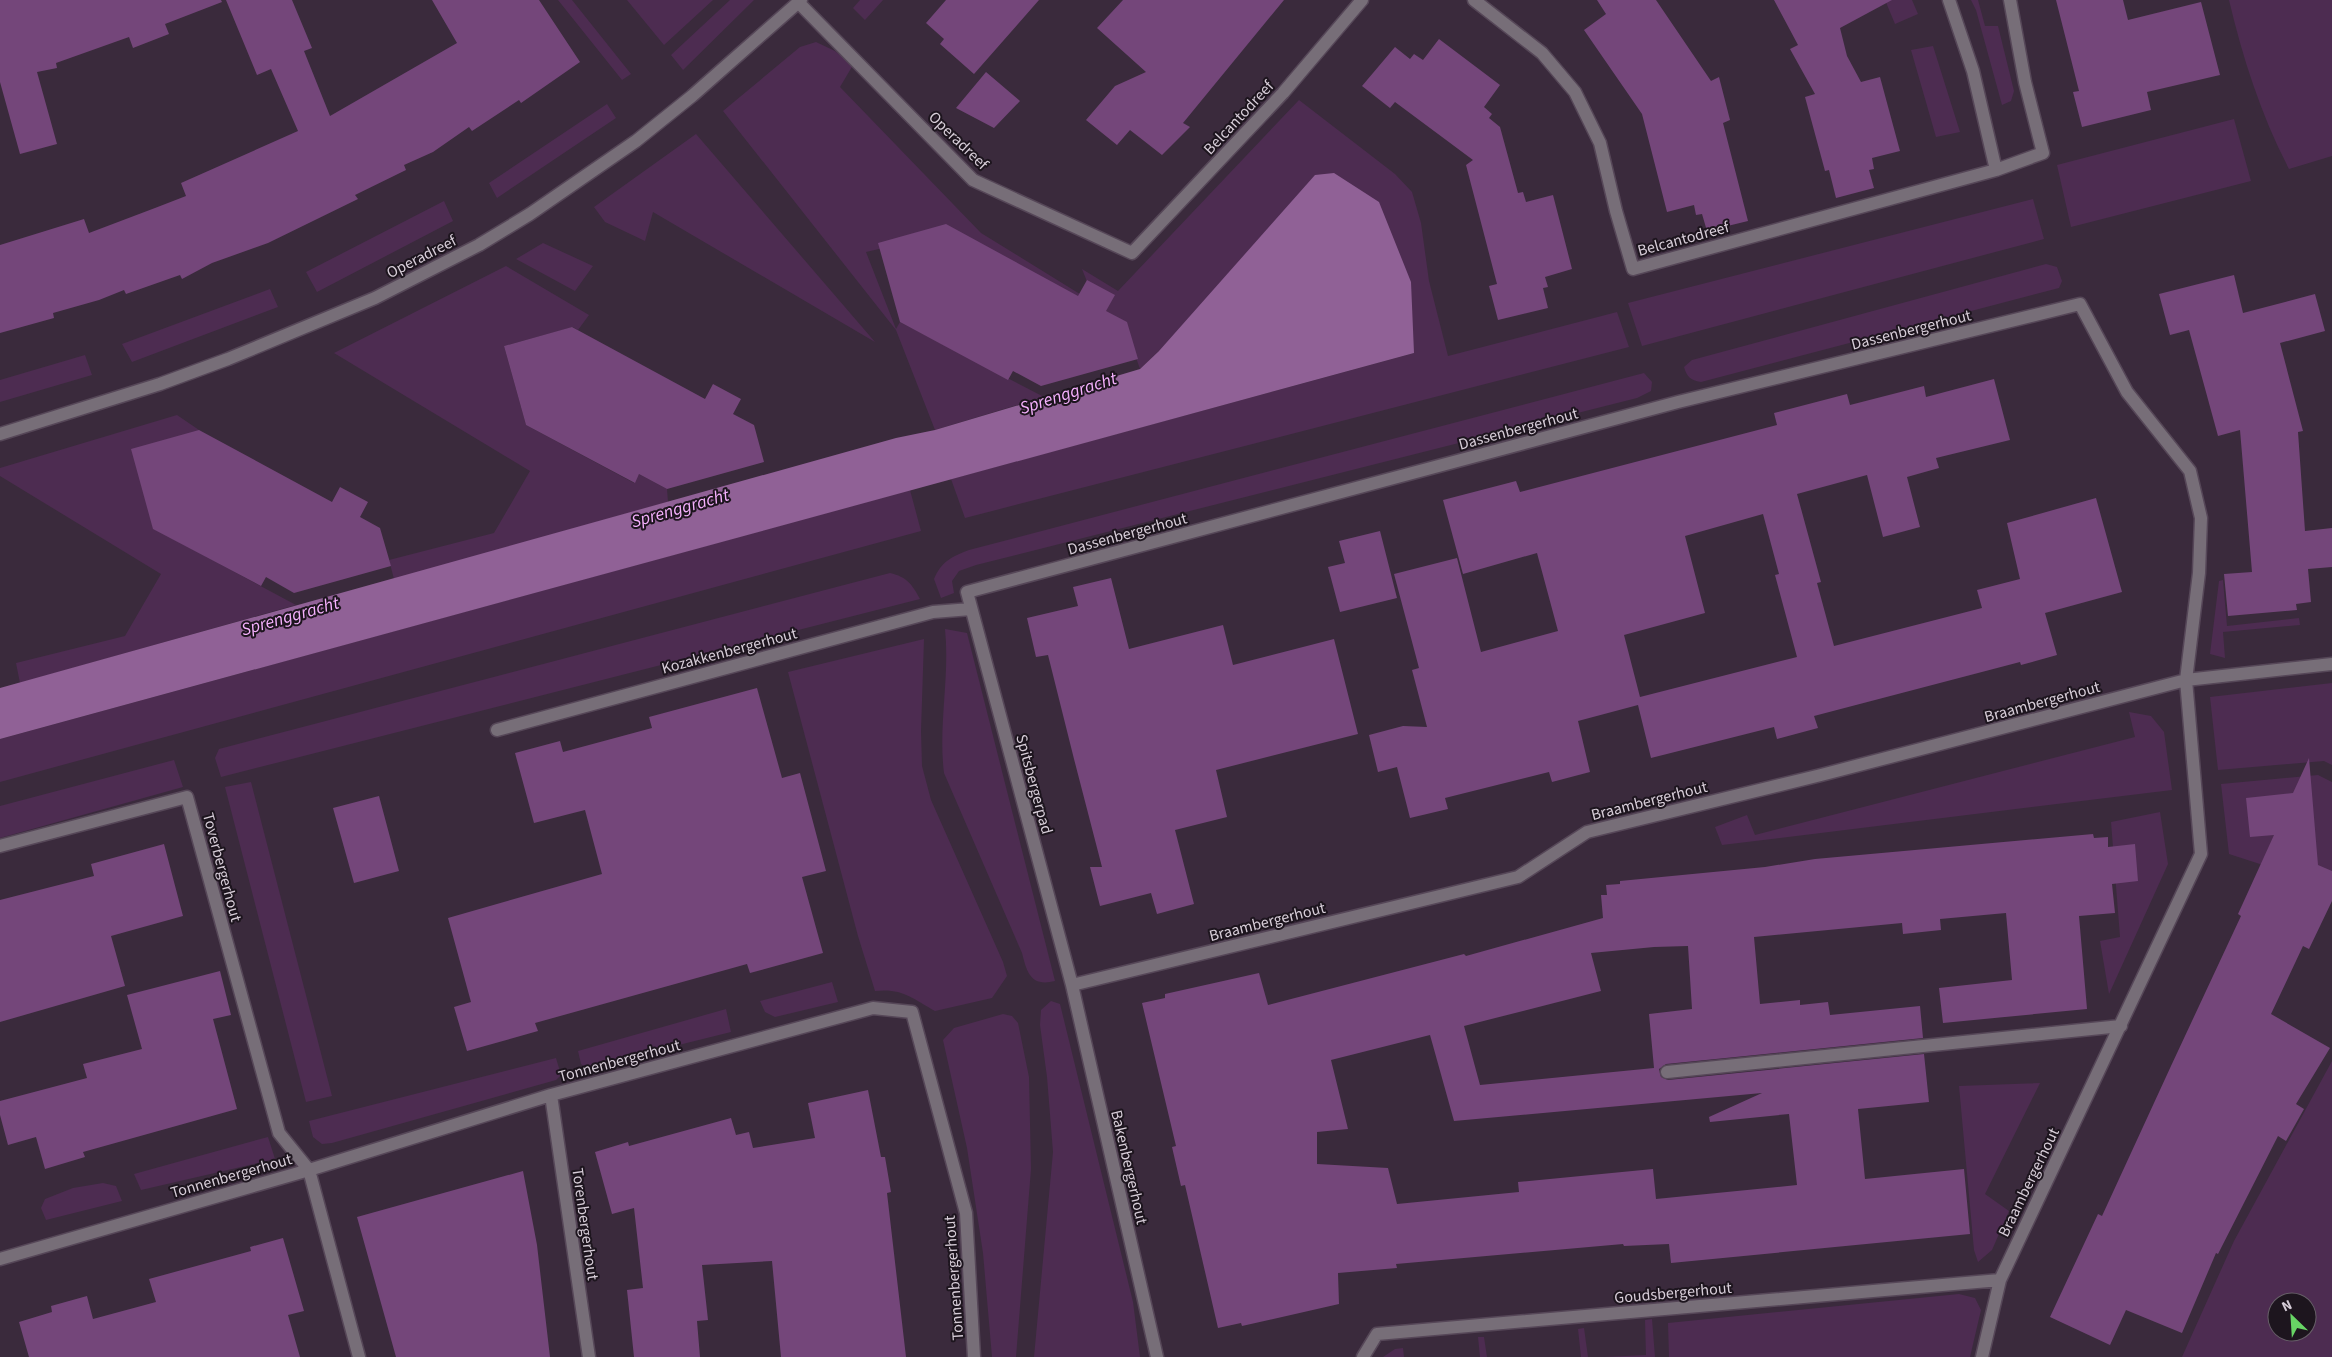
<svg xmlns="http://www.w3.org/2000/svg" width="2332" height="1357" font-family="'Source Sans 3',sans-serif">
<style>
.green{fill:#4d2c51;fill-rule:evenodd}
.water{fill:#906196}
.building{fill:#74467a;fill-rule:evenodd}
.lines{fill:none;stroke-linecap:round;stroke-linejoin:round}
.minor-casing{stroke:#564758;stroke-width:15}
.minor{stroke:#776e78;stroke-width:12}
.labels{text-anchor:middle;stroke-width:4;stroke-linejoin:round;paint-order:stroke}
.street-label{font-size:16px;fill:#d7cdd8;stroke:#1d151e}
.water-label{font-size:18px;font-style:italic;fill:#f6b1fe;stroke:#1d151e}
</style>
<rect width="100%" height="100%" fill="#3a2a3c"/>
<path class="green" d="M 558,0 L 572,0 L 631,74 L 622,80 Z
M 627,0 L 713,0 L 664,45 Z
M 730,0 L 754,0 L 683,70 L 671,55 Z
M 860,0 L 883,0 L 865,20 L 853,8 Z
M 1885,0 L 1912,0 L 1918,14 L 1895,24 Z
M 1971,0 L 1978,0 L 1985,26 L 1998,26 L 2014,91 L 2011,101 L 2002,105 L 1976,10 Z
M 2229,0 L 2332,0 L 2332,156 L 2289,169 C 2261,115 2243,59 2229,0 Z
M 816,42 L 835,51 L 853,65 L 840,87 L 981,233 L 1096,304 L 1082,269 L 1118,291 L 1299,100 L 1395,174 L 1412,192 L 1421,223 L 1429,281 L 1448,356 L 1617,312 L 1629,347 L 965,518 L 951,479 L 1414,353 L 1159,351 L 1140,369 L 1128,335 L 922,239 L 866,252 L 896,329 L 900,322 L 1044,397 L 935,430 L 896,330 L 723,111 L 800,47 Z
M 1933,46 L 1960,132 L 1936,137 L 1911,50 Z
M 607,104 L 616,118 L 497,198 L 489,183 Z
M 2234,119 L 2251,181 L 2071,227 L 2057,165 Z
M 696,134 L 875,342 L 653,212 L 645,241 L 605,222 L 594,207 Z
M 2033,199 L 2044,239 L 1642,346 L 1628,303 Z
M 444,201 L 453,221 L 317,292 L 306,272 Z
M 543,243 L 593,266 L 575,291 L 516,259 Z
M 2046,264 L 2057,267 L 2062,281 L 2059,288 L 1701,382 C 1690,380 1687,377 1684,367 L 1692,360 Z
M 506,266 L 589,315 L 578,330 L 573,327 L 504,346 L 526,425 L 634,483 L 639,474 L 667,489 L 668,502 L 394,579 L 389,560 L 494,533 L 530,471 L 334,353 Z
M 270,289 L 278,307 L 132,362 L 122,344 Z
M 85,355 L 92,375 L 0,402 L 0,380 Z
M 1644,373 L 1652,382 L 1651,391 L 1637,398 L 976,565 L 959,571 L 952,581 L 954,593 L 941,598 L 934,579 C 942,561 951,557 969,550 Z
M 177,415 L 199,430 L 153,528 L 296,605 L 20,683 L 16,663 L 125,636 L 161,574 L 0,476 L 0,468 Z
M 910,490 L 921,531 L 0,782 L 0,739 Z
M 890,573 C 907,577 912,584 920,599 L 221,777 L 215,758 L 219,749 Z
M 2223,580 L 2227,626 L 2299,618 L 2300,625 L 2223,632 L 2225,658 L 2210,654 L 2219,581 Z
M 945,629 L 967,633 L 1055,981 C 1031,987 1027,973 1022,953 L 944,773 C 938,725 950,677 945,629 Z
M 924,639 L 921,731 L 922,766 L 931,800 L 1003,962 L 1007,976 L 992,998 L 935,1011 C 912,998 902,988 875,991 L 858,936 L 788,672 Z
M 2332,683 L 2332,765 L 2324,761 L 2218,770 L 2210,697 Z
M 2129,712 L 2151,716 L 2164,732 L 2172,790 L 1722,845 L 1715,827 L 1747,815 L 1755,835 L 2135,737 Z
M 174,760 L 183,787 L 0,838 L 0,806 Z
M 2318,775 L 2332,782 L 2332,899 L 2263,865 L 2229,854 L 2221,784 Z
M 251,782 L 332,1096 L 306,1102 L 225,787 Z
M 2160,812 L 2168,864 L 2109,994 L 2100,941 L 2120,937 L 2111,822 Z
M 832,982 L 838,1002 L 775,1017 L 765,1012 L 760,1001 Z
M 1051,1001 L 1060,1004 L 1133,1302 L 1140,1357 L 1034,1357 L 1053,1152 L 1047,1077 L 1040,1025 L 1041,1010 Z
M 726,1009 L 731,1032 L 586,1068 L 581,1064 L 578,1051 Z
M 1003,1014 L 1012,1016 L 1018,1023 L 1029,1077 L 1031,1169 L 1016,1357 L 992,1357 L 983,1253 L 967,1148 L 943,1040 L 954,1028 Z
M 556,1058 L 561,1075 L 556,1080 L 332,1143 L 322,1144 L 313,1137 L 309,1121 Z
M 2332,1061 L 2332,1357 L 2182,1357 L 2234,1241 ZM 2277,1302 L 2307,1302 L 2307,1332 L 2277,1332 Z
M 2040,1083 L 1985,1194 L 2009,1211 L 1992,1250 L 1978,1262 L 1974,1250 L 1959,1086 Z
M 268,1137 L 275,1159 L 141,1190 L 134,1174 Z
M 103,1183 L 116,1186 L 122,1201 L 46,1220 L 41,1208 L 45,1199 L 73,1188 Z
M 1959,1294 L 1975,1298 L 1981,1310 L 1970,1357 L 1669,1357 L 1668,1323 Z
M 1652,1319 L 1655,1357 L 1604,1357 L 1646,1355 L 1645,1320 Z
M 1584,1328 L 1588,1357 L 1581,1357 L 1578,1329 Z
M 1478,1337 L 1484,1337 L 1487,1357 L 1480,1357 Z
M 1403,1348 L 1404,1357 L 1383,1357 L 1395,1349 Z"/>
<path class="water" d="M 1334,173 L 1379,202 L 1411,282 L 1414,353 L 0,739 L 0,688 L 896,438 L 935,430 L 1140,369 L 1159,351 L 1315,175 Z"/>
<path class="building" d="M 0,0 L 221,0 L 222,2 L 165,24 L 169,34 L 133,48 L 129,37 L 56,63 L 57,68 L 37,72 L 57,144 L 20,154 L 0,82 Z
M 226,0 L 292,0 L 312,48 L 304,51 L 330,116 L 457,43 L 432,0 L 539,0 L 580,62 L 521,103 L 519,100 L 472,131 L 469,127 L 433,152 L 404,165 L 406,170 L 355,195 L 358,199 L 268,243 L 212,263 L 182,279 L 180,275 L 126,294 L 124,290 L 99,300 L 53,313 L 54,318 L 0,333 L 0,245 L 84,219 L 89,233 L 155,208 L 186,196 L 181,183 L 298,131 L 271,69 L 257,75 Z
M 946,0 L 1039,0 L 974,74 L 940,44 L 944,39 L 926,23 Z
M 1123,0 L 1284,0 L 1183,123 L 1190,127 L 1162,155 L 1130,130 L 1117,145 L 1086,120 L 1115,86 L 1146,72 L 1097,28 Z
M 1597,0 L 1656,0 L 1711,81 L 1719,77 L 1730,120 L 1723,123 L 1748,221 L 1707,231 L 1702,214 L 1696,215 L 1694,205 L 1667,212 L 1642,114 L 1584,30 L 1606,14 Z
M 1774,0 L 1892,0 L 1840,28 L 1847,56 L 1861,82 L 1880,77 L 1900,151 L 1872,158 L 1874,169 L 1869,170 L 1874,188 L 1836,198 L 1829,170 L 1825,171 L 1805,97 L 1815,94 L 1790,49 L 1798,45 Z
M 2056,0 L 2123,0 L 2128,20 L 2201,2 L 2220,75 L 2147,92 L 2151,110 L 2082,127 L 2073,92 L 2079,91 Z
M 1439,39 L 1500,85 L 1484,107 L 1492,114 L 1489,118 L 1500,127 L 1518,193 L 1523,192 L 1526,202 L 1553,195 L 1572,269 L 1545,277 L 1548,287 L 1543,288 L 1548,308 L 1498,320 L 1489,286 L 1497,284 L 1466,165 L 1473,160 L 1395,102 L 1390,108 L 1362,86 L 1395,47 L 1410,59 L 1414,54 L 1423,60 Z
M 986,72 L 1020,101 L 994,128 L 956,108 Z
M 946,224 L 1078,296 L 1087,280 L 1115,295 L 1106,311 L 1127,322 L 1138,359 L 1041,386 L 1013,371 L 1008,380 L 900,322 L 878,243 Z
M 2234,275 L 2243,313 L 2315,294 L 2325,331 L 2280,343 L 2303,431 L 2298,432 L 2305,531 L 2332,528 L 2332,567 L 2308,569 L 2311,602 L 2296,604 L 2297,610 L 2228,616 L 2224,574 L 2252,572 L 2240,430 L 2218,436 L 2189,330 L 2170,335 L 2159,294 Z
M 572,327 L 705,399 L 713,384 L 741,399 L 733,414 L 754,425 L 764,462 L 667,489 L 639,474 L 635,483 L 526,425 L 504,346 Z
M 1994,379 L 2010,440 L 1936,458 L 1939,468 L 1907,477 L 1920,527 L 1883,537 L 1867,475 L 1797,494 L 1821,582 L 1817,583 L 1834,646 L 1982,608 L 1977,590 L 2020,579 L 2007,523 L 2096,498 L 2122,592 L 2045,613 L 2057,655 L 2021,665 L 2020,662 L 1814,716 L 1818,728 L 1777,739 L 1774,727 L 1651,758 L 1638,705 L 1578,721 L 1590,772 L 1552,782 L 1549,772 L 1445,798 L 1448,809 L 1410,818 L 1397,767 L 1378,772 L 1369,735 L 1403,726 L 1427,727 L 1412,670 L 1419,668 L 1394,574 L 1457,558 L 1481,652 L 1558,631 L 1537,553 L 1463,574 L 1443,500 L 1516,481 L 1520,492 L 1777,425 L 1774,413 L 1847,394 L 1850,405 L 1924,386 L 1926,397 ZM 1763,514 L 1779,574 L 1775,575 L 1797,657 L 1640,697 L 1624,635 L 1705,613 L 1685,536 Z
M 199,430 L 332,502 L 340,487 L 368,502 L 360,517 L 380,528 L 391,566 L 294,593 L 266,577 L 261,586 L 153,529 L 131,449 Z
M 1380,531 L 1397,598 L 1340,612 L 1328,567 L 1345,563 L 1339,541 Z
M 1111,578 L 1129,649 L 1223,625 L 1233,665 L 1334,639 L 1358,734 L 1216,770 L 1227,817 L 1175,830 L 1194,904 L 1157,914 L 1151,893 L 1100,906 L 1090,867 L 1102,867 L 1074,759 L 1048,655 L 1036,657 L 1027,618 L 1078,606 L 1073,587 Z
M 757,688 L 782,778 L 800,773 L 826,871 L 802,877 L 823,953 L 750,973 L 747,964 L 535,1023 L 538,1031 L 467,1051 L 454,1007 L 471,1002 L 448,918 L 602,874 L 585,810 L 534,823 L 515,753 L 560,741 L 563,752 L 652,728 L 649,717 Z
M 2309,758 L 2318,865 L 2332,871 L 2332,901 L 2309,949 L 2303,946 L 2271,1014 L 2330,1048 L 2296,1104 L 2304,1109 L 2286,1141 L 2278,1136 L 2218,1254 L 2216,1253 L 2182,1333 L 2126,1310 L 2110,1345 L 2050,1317 L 2098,1214 L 2102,1216 L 2171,1066 L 2241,916 L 2238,914 L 2274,835 L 2250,837 L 2246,798 L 2293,793 Z
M 379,796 L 399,871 L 354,883 L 333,808 Z
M 2093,834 L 2094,838 L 2108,837 L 2108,847 L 2135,844 L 2138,881 L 2112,884 L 2115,913 L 2079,916 L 2087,1009 L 1943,1023 L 1939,988 L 2012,980 L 2006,913 L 1940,919 L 1941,930 L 1903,934 L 1902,923 L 1754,937 L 1760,1004 L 1800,1000 L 1800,1005 L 1828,1002 L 1830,1015 L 1920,1006 L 1923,1038 L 1666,1064 L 1659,1069 L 1661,1077 L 1668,1080 L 1924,1054 L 1929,1102 L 1858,1109 L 1865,1179 L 1964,1169 L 1970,1234 L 1671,1263 L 1669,1244 L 1624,1246 L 1623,1244 L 1396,1264 L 1397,1268 L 1338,1273 L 1339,1304 L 1242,1326 L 1241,1323 L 1218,1328 L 1185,1185 L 1181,1186 L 1172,1147 L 1176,1146 L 1142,1003 L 1165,998 L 1165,994 L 1259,973 L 1268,1005 L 1464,954 L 1466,956 L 1603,918 L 1601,895 L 1607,895 L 1606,885 L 1620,884 L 1620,881 L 1765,867 L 1815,859 ZM 1688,946 L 1692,1009 L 1649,1014 L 1654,1068 L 1480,1085 L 1464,1026 L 1601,991 L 1591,953 L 1654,947 ZM 1430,1035 L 1454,1121 L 1762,1093 L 1709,1117 L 1710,1122 L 1789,1114 L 1797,1185 L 1656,1199 L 1653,1169 L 1518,1182 L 1519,1192 L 1397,1204 L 1388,1168 L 1317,1164 L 1317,1132 L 1348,1129 L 1331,1060 Z
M 164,844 L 183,916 L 111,936 L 125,986 L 0,1022 L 0,900 L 94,876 L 91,864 Z
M 220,971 L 231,1015 L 213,1019 L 237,1109 L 83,1152 L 85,1157 L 45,1169 L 36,1137 L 8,1145 L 0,1115 L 0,1101 L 87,1078 L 83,1064 L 142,1049 L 127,995 Z
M 868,1090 L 881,1157 L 885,1157 L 891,1192 L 887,1193 L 906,1357 L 781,1357 L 772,1261 L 702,1265 L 708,1320 L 697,1321 L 700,1357 L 634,1357 L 627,1290 L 643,1288 L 634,1208 L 612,1214 L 595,1152 L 628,1142 L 629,1146 L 731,1118 L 736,1135 L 749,1132 L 753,1148 L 815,1138 L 808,1103 Z
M 523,1171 L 537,1245 L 550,1357 L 396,1357 L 357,1217 Z
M 283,1238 L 304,1311 L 288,1315 L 300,1357 L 29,1357 L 19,1322 L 52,1312 L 51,1306 L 87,1296 L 93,1319 L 156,1302 L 149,1279 L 251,1251 L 250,1247 Z"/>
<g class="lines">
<defs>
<path id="minor" d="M 1474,0 L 1542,53 L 1575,92 L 1600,143 L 1616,211 L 1633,269 L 1996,170 L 2043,153 L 2025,82 L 2010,0
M 1949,0 L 1973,71 L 1996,170
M 798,2 L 973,180 L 1132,253 L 1283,93 L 1362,0
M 0,434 L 160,384 L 228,359 L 375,298 L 479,245 L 530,214 L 636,141 L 692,96 L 801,0
M 497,730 L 933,612 L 971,609
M 0,846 L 187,797 L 279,1133 L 309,1170 L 359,1357
M 1072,985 L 1518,877 L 1587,832 L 1821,775 L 2186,680 L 2332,664
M 1667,1072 L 2121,1026
M 551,1095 L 589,1357
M 0,1259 L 309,1170 L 551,1095 L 873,1008 L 912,1012 L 966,1213 L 974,1357
M 1157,1357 L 1072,985 L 967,592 L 1678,402 L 2080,304 L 2127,392 L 2190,471 L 2201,518 L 2199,573 L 2186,680 L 2201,854 L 2000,1280 L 1982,1357
M 1363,1357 L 1377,1334 L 2000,1280"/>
</defs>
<use href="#minor" class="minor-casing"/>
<use href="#minor" class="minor"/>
</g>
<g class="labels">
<g class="street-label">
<text transform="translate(1238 117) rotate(-47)" y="6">Belcantodreef</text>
<text transform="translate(959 140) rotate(44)" y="6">Operadreef</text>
<text transform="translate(1683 238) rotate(-15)" y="6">Belcantodreef</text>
<text transform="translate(421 256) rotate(-27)" y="6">Operadreef</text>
<text transform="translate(1911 329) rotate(-14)" y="6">Dassenbergerhout</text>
<text transform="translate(1518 428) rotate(-15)" y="6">Dassenbergerhout</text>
<text transform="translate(1127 533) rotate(-15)" y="6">Dassenbergerhout</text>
<text transform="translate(729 650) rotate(-15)" y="6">Kozakkenbergerhout</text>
<text transform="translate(2042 701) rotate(-15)" y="6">Braambergerhout</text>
<text transform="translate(1035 784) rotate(75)" y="6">Spitsbergerpad</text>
<text transform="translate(1649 800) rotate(-14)" y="6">Braambergerhout</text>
<text transform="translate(223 867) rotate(75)" y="6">Toverbergerhout</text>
<text transform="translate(1267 921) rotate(-14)" y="6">Braambergerhout</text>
<text transform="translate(619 1060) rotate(-15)" y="6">Tonnenbergerhout</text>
<text transform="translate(1130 1167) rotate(77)" y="6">Bakenbergerhout</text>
<text transform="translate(231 1175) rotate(-16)" y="6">Tonnenbergerhout</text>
<text transform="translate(2028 1182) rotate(-64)" y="6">Braambergerhout</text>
<text transform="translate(586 1224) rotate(82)" y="6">Torenbergerhout</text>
<text transform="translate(953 1278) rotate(-94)" y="6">Tonnenbergerhout</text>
<text transform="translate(1673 1292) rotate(-5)" y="6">Goudsbergerhout</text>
</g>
<g class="water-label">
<text transform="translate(1068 393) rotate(-18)" y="6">Sprenggracht</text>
<text transform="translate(680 508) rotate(-16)" y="6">Sprenggracht</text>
<text transform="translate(290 616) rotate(-16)" y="6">Sprenggracht</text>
</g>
</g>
<g transform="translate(2292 1317) rotate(335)"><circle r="24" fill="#1d151e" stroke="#675f68"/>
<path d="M0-4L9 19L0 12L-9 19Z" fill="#68d465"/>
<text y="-8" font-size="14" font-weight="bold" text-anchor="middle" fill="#d7cdd8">N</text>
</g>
</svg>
